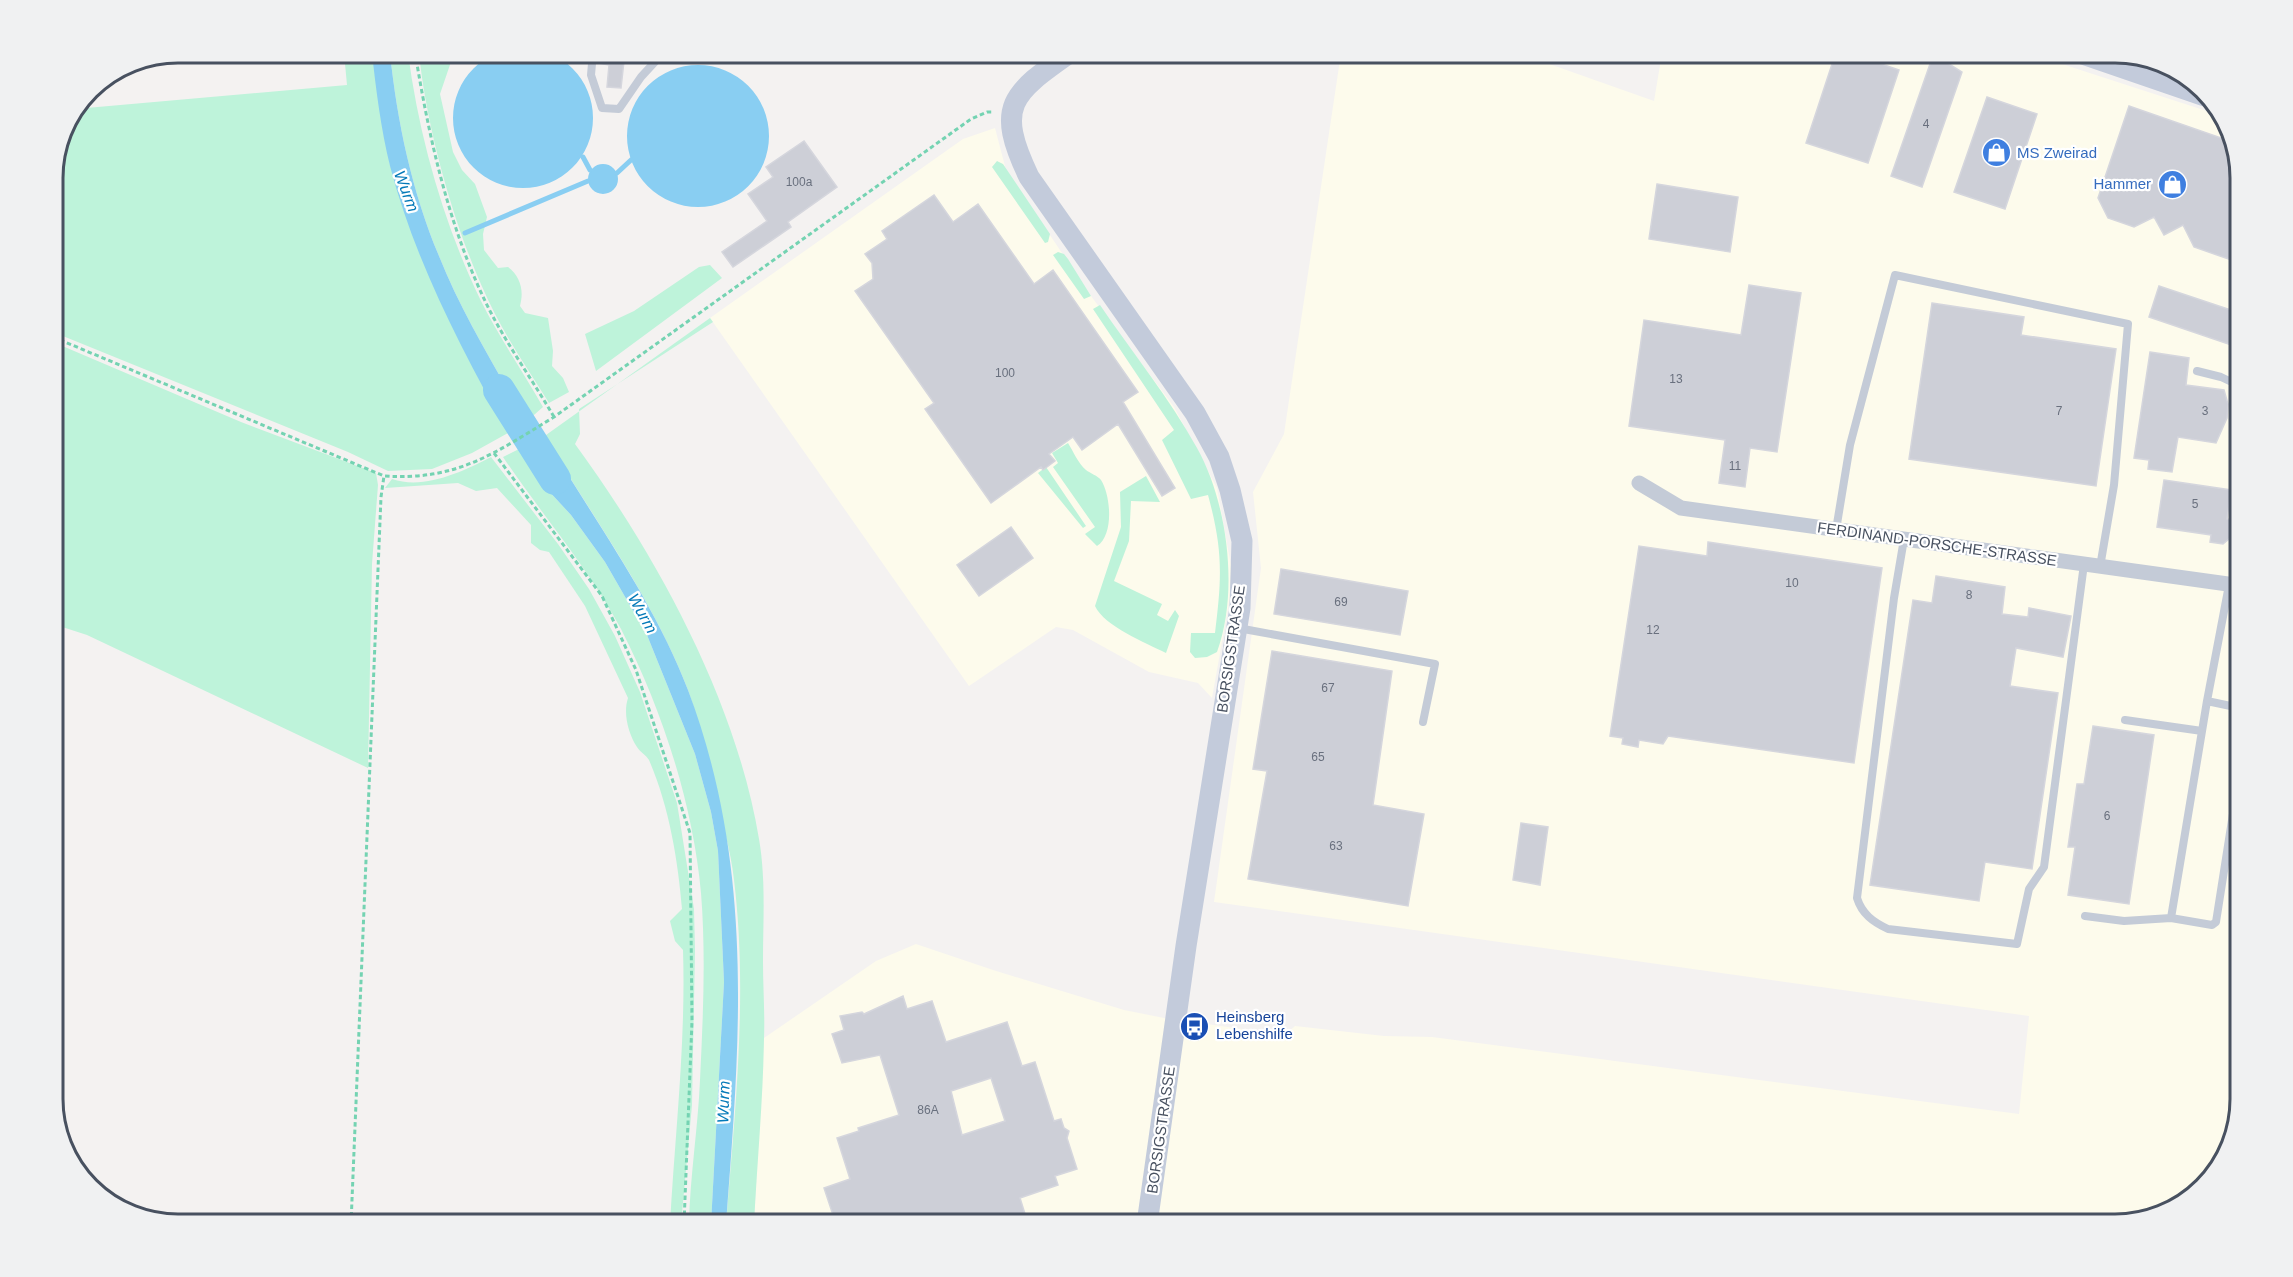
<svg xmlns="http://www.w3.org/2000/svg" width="2293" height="1277" font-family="Helvetica,sans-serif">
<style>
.commercial{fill:#fdfbec}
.green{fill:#bef3da}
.water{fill:#89cef2}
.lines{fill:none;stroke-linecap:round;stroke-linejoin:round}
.stream{stroke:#89cef2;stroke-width:5}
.river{stroke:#89cef2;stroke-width:32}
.building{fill:#cdcfd7;stroke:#d5d6dd;stroke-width:1.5;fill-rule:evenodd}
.path{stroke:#74d3b2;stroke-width:3;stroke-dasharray:4.5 3;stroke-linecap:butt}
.lane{stroke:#c4cbd7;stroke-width:8}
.street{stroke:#c4cbd7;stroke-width:15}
.secondary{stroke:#c3cbdb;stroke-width:21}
.labels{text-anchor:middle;stroke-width:4.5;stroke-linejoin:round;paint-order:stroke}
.number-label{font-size:12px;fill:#69707e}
.shop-label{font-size:15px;fill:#366cbe;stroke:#fff;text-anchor:start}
.street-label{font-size:15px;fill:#485160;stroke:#fff}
.transit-label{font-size:15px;fill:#164399;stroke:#fff;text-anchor:start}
.water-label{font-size:16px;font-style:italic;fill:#0379b8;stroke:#fff}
.rim{fill:none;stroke:#485160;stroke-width:3}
</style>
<rect width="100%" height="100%" fill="#f4f2f1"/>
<path class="commercial" d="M 1341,53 L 1518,53 L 1654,101 L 1662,53 L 2028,53 L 2222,116 L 2240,170 L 2240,1099 L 2224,1161 L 2178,1207 L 2115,1224 L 754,1224 L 764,1038 L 876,961 L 916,944 L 993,970 L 1124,1010 L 1164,1018 L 1285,1035 L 1295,1026 L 1384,1036 L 1432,1037 L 2019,1114 L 2029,1016 L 1214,902 L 1261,568 L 1253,492 L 1284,434 Z
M 995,128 L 1006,170 L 1091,296 L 1174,407 L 1217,488 L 1232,571 L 1230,597 L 1212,698 L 1198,683 L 1149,672 L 1073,630 L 1056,627 L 969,686 L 710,318 L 963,139 Z"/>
<path class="green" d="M 344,53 L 372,53 L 390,165 L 478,377 L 508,433 L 472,453 L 432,469 L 388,471 L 348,452 L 53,332 C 53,272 41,157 75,109 L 347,85 Z
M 390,53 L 408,53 C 419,137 444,225 481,301 C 499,337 523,372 543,407 L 526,422 C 496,368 462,314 439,256 C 412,192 397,121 390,53 Z
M 419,53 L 454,53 L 440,94 L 453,152 L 462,170 L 475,184 L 487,217 L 483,234 L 484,250 L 498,268 L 508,267 C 521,277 524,291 520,306 L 525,313 L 548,318 L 553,351 L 552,366 L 563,378 L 569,392 L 549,403 C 531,374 511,345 495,314 C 458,242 427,133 419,53 Z
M 997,161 L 1003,164 L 1050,234 L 1048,242 L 1045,243 L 992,167 Z
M 1058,252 L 1064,254 L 1068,259 L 1091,296 L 1084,299 L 1053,255 Z
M 710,265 L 722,278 L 596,371 L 585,334 L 634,311 L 699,267 Z
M 1100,305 C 1132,352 1170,399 1197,448 C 1228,503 1239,593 1217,652 L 1207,657 L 1195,658 L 1190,652 L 1191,633 L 1215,633 C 1222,577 1223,550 1208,495 L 1191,499 L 1162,440 L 1174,430 L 1093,309 Z
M 710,318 L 713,322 L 579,409 L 580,434 L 575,444 C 657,556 736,700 759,839 C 766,879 763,921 763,962 C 763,987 765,1013 764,1039 C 763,1101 757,1163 754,1224 L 726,1224 C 735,1111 748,993 734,880 C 731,850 721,820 715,791 C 707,757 700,723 688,690 C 655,604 600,527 552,449 L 539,440 Z
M 53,342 L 241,422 L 376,473 L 378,485 L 372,564 L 368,768 L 87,635 L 53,624 Z
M 1068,443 C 1073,451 1078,463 1086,470 C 1090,473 1098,476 1101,480 C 1111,496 1114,535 1097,546 L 1085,534 L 1095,527 L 1053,467 L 1058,463 L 1052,453 Z
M 521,448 L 546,488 L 571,515 L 605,562 L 647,635 L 695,754 L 711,812 L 718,851 L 724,982 L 711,1224 L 689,1224 C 690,1176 698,1128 700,1080 C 703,1018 706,955 701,893 C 693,804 662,709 621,629 C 588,567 542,515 503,457 Z
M 491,457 L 558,544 L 589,589 L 615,636 L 640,692 L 677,803 L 694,909 L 695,951 L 692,1105 L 681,1224 L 670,1224 C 675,1133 686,1042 683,950 L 675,941 L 670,921 L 682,909 C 678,860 669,806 649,760 C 646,755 640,752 637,747 C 628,733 623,713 628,698 L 585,606 L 549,552 L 540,550 L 531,543 L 531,525 L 497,488 L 476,491 L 458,483 L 385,488 L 392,479 C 424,490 462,472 491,457 Z
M 1046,467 L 1086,526 L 1083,528 L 1038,473 Z
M 1146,476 L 1160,502 L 1131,501 L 1129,541 L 1114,581 L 1162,604 L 1157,615 L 1168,621 L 1175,610 L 1179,616 L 1166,653 C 1146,643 1104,626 1095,606 L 1121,527 L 1120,492 Z"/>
<path class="water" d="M453 118a70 70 0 1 1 140 0a70 70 0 1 1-140 0Z
M 372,53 L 390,53 C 397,121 412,192 439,256 C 462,314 496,368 526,422 L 508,433 C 461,348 415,261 390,166 C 381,129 376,90 372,53 Z
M627 136a71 71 0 1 1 142 0a71 71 0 1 1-142 0Z
M588 179a15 15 0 1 1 30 0a15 15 0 1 1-30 0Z
M 539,440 L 552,449 C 600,528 655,604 688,690 C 755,868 740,1040 726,1224 L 711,1224 L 724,982 L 718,851 L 711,812 L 695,754 L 647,635 L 605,562 L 571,515 L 546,488 L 521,448 Z"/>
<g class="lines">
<path class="stream" d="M 583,157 L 590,170
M 617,173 L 631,160
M 465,233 L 588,181"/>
<path class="river" d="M 499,390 L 555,479"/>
</g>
<path class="building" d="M 599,52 L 625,52 L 621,88 L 607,87 L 609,65 L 598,63 Z
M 1836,52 L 1847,52 L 1899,70 L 1868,163 L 1806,143 Z
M 1931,61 L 1946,62 L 1962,72 L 1922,187 L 1891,176 Z
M 1987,97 L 2037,114 L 2005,209 L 1954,192 Z
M 2129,106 L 2230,141 L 2240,170 L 2240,263 L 2194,247 L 2183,225 L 2164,235 L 2154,217 L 2134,227 L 2108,218 L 2098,198 Z
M 804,141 L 837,187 L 788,222 L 791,227 L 733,267 L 722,252 L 767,221 L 748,194 L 773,177 L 766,167 Z
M 1657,184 L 1738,197 L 1730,252 L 1649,239 Z
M 934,195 L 953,222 L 978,204 L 1034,284 L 1053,270 L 1138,392 L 1123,402 L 1175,488 L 1162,496 L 1118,424 L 1082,450 L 1073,437 L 1049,454 L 1055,461 L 1043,470 L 1041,467 L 991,503 L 925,409 L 934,403 L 855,291 L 873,279 L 872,263 L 865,254 L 887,239 L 882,231 Z
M 1749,285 L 1801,293 L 1777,452 L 1750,448 L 1745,487 L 1719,483 L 1725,440 L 1629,426 L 1644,320 L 1741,335 Z
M 2159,286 L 2240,313 L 2240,348 L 2149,317 Z
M 1932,303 L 2024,317 L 2021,335 L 2116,349 L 2096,486 L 1909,459 Z
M 2150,352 L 2189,358 L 2186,385 L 2224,390 L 2228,404 L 2227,418 L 2216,443 L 2178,437 L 2172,472 L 2148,469 L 2149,460 L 2134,458 Z
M 2164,480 L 2231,490 L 2227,519 L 2233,520 L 2230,538 L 2223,544 L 2210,542 L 2211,535 L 2157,527 Z
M 1011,527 L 1033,558 L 979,596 L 957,565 Z
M 1708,542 L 1882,568 L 1854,763 L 1668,736 L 1663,744 L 1639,740 L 1638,747 L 1622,744 L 1623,738 L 1610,736 L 1639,546 L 1707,556 Z
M 1281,569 L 1408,591 L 1400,635 L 1274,614 Z
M 1936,576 L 2005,587 L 2002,614 L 2028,617 L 2029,608 L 2071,616 L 2063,657 L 2016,648 L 2010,686 L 2058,693 L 2032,869 L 1985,862 L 1979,901 L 1870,885 L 1913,600 L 1932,603 Z
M 1272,651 L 1392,671 L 1373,805 L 1424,814 L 1408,906 L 1248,879 L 1267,771 L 1253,769 Z
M 2093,726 L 2154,735 L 2129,904 L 2068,895 L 2075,847 L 2068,847 L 2077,784 L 2084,784 Z
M 1521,823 L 1548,827 L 1540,885 L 1513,880 Z
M 903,996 L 907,1009 L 932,1001 L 946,1042 L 1007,1022 L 1022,1066 L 1035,1062 L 1054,1121 L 1061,1119 L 1064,1128 L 1069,1131 L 1067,1138 L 1077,1169 L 1055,1176 L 1058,1185 L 1020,1198 L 1026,1217 L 1006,1224 L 1004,1218 L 983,1224 L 836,1224 L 824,1188 L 850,1179 L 837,1138 L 859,1131 L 858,1128 L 899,1115 L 880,1055 L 842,1063 L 832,1034 L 844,1030 L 840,1016 L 862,1012 L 864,1014 ZM 991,1078 L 1005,1121 L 962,1135 L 951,1091 Z"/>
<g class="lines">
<path class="path" d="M 415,52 C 429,138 448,224 486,303 C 505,342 532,379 554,417
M 1089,57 L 1095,52
M 53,337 L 384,476 C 457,481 495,453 554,417 L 971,119 L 987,112 L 994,112
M 494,453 L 602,596 L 636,670 L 690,833 L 692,1021 L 684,1224
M 351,1224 L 381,497 L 384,476"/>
<path class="lane" d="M 593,52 L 591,75 L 602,108 L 619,109 L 641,77 L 664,52
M 2197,371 L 2221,377 L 2240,386
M 1836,530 L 1850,445 L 1895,275 L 2128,324 L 2114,485 L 2100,567
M 1904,539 L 1894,598 L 1857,898 C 1862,914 1873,922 1888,929 L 2017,944 L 2029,889 L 2044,867 L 2084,564
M 2229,585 L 2207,701 L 2240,708
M 1238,628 L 1435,664 L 1423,722
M 2125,720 L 2202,731
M 2085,916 L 2124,921 L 2171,918 L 2212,925 L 2216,922 L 2240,769
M 2171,918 L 2207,701"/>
<path class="street" d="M 1639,483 L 1681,508 L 2235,585 L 2240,582"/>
<path class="secondary" d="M 1071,52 C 1011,94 995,106 1029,177 L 1195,413 L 1219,457 L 1230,490 L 1242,541 L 1240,608 L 1186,946 L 1147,1224
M 2077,52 L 2208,97"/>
</g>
<defs>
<symbol id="shop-disc" viewBox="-11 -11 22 22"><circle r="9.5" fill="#3f7fe0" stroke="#fff"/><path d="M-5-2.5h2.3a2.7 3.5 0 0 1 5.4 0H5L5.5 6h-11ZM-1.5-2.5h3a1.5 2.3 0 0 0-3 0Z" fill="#fff"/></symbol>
<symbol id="bus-disc" viewBox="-11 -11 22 22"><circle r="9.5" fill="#1a4fb4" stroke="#fff"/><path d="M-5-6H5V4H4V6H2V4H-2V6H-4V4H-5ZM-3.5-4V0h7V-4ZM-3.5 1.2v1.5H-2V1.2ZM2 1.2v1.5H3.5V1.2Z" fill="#fff"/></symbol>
</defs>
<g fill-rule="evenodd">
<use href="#shop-disc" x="1980" y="136" width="33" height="33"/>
<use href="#shop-disc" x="2156" y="168" width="33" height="33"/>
<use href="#bus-disc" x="1178" y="1010" width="33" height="33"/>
</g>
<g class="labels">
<g class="number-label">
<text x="1926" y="128">4</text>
<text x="799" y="186">100a</text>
<text x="1005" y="377">100</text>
<text x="1676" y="383">13</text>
<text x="2059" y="415">7</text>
<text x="2205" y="415">3</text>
<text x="1735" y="470">11</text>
<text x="2195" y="508">5</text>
<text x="1792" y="587">10</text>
<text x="1969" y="599">8</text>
<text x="1341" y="606">69</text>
<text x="1653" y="634">12</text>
<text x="1328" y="692">67</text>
<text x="1318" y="761">65</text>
<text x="2107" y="820">6</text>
<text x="1336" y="850">63</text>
<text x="928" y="1114">86A</text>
</g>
<g class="shop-label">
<text x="2017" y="158">MS Zweirad</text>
<text x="2151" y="189" text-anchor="end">Hammer</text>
</g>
<g class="street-label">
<text transform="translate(1937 544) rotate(8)" y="5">FERDINAND-PORSCHE-STRASSE</text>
<text transform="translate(1231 649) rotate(-82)" y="5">BORSIGSTRASSE</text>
<text transform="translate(1161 1130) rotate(-82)" y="5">BORSIGSTRASSE</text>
</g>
<g class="transit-label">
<text x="1216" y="1022">Heinsberg<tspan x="1216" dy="17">Lebenshilfe</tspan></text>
</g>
<g class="water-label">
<text transform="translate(407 191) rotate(69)" y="6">Wurm</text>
<text transform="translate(643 613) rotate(61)" y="6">Wurm</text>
<text transform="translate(723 1102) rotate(-88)" y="6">Wurm</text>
</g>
</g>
<path d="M0 0H2293V1277H0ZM178 63H2115A115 115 0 0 1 2230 178V1099A115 115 0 0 1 2115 1214H178A115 115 0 0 1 63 1099V178A115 115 0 0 1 178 63Z" fill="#f0f1f2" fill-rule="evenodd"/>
<path class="rim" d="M178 63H2115A115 115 0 0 1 2230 178V1099A115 115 0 0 1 2115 1214H178A115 115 0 0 1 63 1099V178A115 115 0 0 1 178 63Z"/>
</svg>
